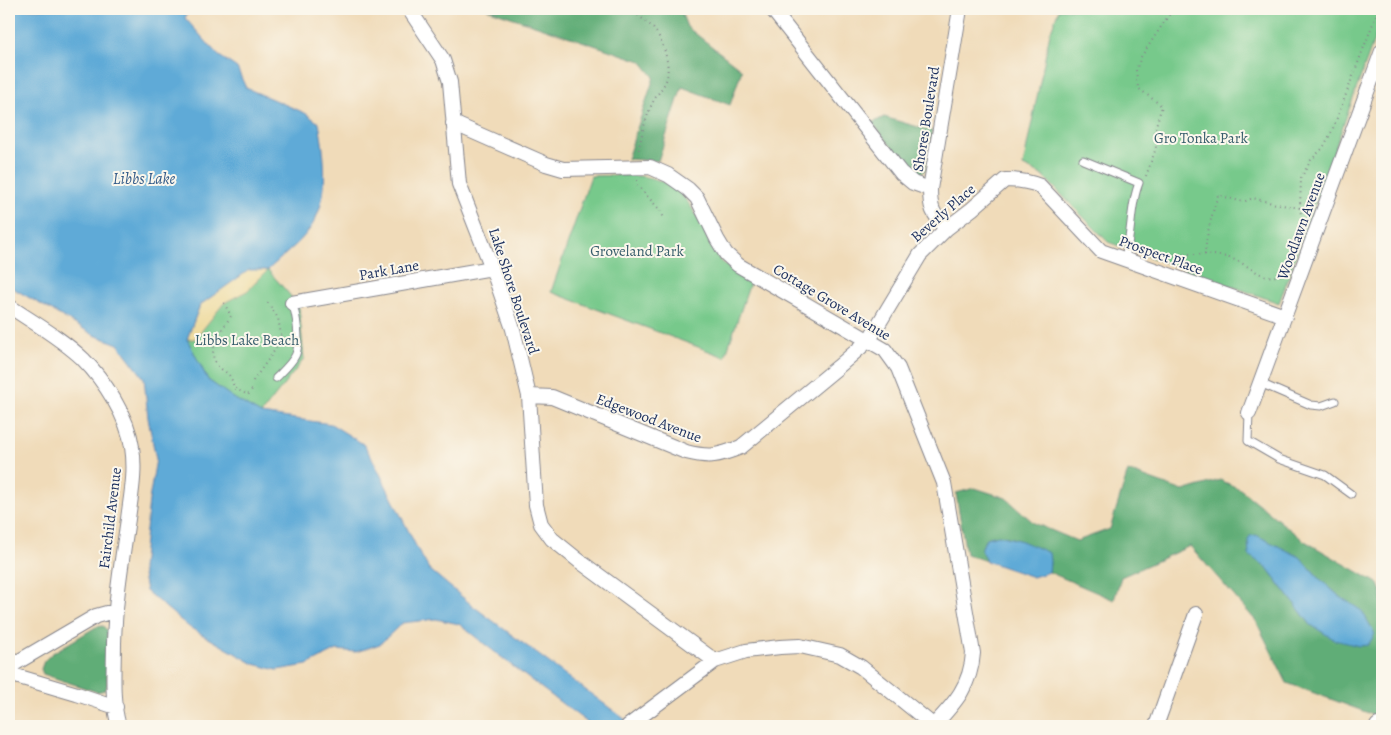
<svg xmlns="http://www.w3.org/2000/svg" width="1391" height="735" font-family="Alegreya,serif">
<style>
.green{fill:#77c98b;stroke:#497c74}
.forest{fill:#61ad77;stroke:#3e6e6a;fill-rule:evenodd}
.sand{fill:#eeda9e;stroke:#84847e}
.water{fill:#5eaad7;stroke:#3c6c9a}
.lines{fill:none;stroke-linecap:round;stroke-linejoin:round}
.lane-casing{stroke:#86858c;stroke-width:9}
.street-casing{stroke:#86858c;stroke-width:16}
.path{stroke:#86858c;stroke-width:2;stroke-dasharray:1 4;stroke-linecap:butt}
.lane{stroke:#fff;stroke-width:7}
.street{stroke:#fff;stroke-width:14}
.labels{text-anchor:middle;stroke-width:4;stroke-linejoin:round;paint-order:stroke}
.street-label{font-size:15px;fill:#1b2f5e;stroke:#fbf7ec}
.park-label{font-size:15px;fill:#375d6c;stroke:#fbf7ec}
.water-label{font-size:16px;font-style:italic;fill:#325a88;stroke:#fbf7ec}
</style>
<rect width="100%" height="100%" fill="#fbf7ec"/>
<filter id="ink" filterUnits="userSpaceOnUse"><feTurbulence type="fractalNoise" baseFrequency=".02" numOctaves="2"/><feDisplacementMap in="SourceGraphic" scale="10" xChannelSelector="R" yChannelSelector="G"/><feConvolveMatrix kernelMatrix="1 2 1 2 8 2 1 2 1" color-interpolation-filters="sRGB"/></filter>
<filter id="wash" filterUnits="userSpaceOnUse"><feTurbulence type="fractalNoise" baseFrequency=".0096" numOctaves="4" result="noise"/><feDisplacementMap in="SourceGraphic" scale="20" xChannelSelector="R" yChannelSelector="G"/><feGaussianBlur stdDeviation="1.12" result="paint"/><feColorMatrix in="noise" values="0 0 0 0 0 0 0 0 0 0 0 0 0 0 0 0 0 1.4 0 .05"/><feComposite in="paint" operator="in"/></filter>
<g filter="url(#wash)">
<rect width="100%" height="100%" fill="#f0dbb9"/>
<path class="green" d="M 1059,9 L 1382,9 L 1382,18 L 1279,303 L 1108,242 L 1042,175 L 1023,166 L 1050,33 Z
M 629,175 C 671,178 685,192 703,228 C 707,238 711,248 717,256 C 725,267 739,275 750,283 L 725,357 L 551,292 L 591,176 Z
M 249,269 L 268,270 L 289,294 L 299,308 L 304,359 L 261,414 L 235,399 L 208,380 L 187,339 Z"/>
<path class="forest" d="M 487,9 L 680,9 L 687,27 L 742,70 L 730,105 L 682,87 L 658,161 L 627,159 L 654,77 L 641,61 Z
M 884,117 L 932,131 L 925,170 L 922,173 L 915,174 L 908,167 L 872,123 Z
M 1128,471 L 1183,491 L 1220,480 L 1240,489 L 1303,540 L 1379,584 L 1382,592 L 1382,718 L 1287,683 L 1256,621 L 1190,546 L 1121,577 L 1114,600 L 1049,572 L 1050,562 C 1029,546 1014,531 986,538 L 981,550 L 986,561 L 966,554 L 956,493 L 975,488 L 1006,498 L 1034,523 L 1077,541 L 1110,529 ZM 1300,557 L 1320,579 L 1339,596 L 1311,625 L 1268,569 Z
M 103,626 L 107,630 L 107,686 L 105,690 L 97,692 L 43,674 L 41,669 L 44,661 L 51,654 L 96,627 Z"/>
<path class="sand" d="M 249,269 L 268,270 L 247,291 L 224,303 L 195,339 L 187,339 L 200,305 Z"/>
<path class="water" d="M 9,9 L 189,9 L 185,18 L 218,55 L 237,68 L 246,88 L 305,113 L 319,123 C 325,158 331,199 309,230 C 299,244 280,258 268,270 L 249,270 L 200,305 L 187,339 L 208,380 L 235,399 L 261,414 L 331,424 L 363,444 L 372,458 L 418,550 L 429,569 L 473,606 L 634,726 L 592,726 L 524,675 L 459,624 L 436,619 L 402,623 L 380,644 L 356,652 L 337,650 L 307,665 L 277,670 L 254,664 L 189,627 L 146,591 L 142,569 L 149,500 L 156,459 L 148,418 L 144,378 L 118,344 L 94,335 L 9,286 Z
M 999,535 L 1022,541 L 1049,553 L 1050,562 L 1049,572 L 1033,577 L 986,561 L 981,550 L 986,538 Z
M 1256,535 L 1300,557 L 1320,579 L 1339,596 L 1362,611 L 1375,634 L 1368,645 L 1359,646 L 1335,640 L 1311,625 L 1268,569 L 1249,555 L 1248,540 L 1250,536 Z"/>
</g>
<g filter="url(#ink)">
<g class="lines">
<defs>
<path id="lane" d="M 1083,160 L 1139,183 C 1129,207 1133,235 1124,260
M 276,378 C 282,372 293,362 296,354 C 300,342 297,315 292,303
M 1260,383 L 1311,405 L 1321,406 L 1335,401
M 1249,413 L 1248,441 L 1279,459 L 1325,475 L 1351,494"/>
<path id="street" d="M 409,9 L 443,60 L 450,82 L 459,184 L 492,268 L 513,329 L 529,396 L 536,505 L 541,524 L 552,539 L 578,560 L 715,661
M 772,9 L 901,173 L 913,183 L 930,189
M 453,123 L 546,164 L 563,169 L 650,167 L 668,175 L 688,189 L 697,198 L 717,239 L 726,254 L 738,265 L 885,350 L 898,368 L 944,483 L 973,653 C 971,685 955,703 934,725
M 946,229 C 933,213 930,210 930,189 L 960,9
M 292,303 L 492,268
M 9,306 C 34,323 61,338 83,359 C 104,380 128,417 132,447 C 136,472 131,495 128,519 C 122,560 115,601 114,643 C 114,669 111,701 119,726
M 529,396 L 552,397 L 686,452 C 710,458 718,456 741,447 L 838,367 L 869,340 L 920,255 L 946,229 L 972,209 L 1005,180 C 1018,180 1028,181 1040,186 L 1101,251 L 1285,316
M 1249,413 L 1382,51
M 9,667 L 96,616 L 114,611
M 9,674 L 77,694 L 116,707
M 628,726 L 715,661 L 746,651 L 780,647 L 800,646 L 840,655 L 861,667 L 934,726
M 1156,726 L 1196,614
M 1377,726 L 1378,725 L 1382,726"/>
</defs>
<use href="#lane" class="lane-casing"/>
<use href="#street" class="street-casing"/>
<path class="path" d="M 630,9 C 638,16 650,23 656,32 C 664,43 672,70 665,83 C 660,92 653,99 650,109 C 644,123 641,138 638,153
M 1146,176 L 1156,148 L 1154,132 L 1162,106 L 1138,88 L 1136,70 L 1141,57 L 1173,9
M 637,180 L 637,185 L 660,210 L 664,218
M 1303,228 L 1300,208 L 1301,178 L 1311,160 L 1323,148 L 1332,131 L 1377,13 L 1378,9
M 1154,255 C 1176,255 1215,251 1235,260 C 1256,269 1264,284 1288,272
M 1205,255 C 1206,234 1212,215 1218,195 L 1243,202 L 1253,198 L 1276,204 L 1300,208
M 224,303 L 231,316 C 224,327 206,349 216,363 C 223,375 230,368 234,388 L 248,395 L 253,388 L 253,381 L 282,340 L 278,318 L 266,300"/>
<use href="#lane" class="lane"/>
<use href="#street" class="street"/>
</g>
</g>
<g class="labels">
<g class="street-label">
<text transform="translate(926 119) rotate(-81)" y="5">Shores Boulevard</text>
<text transform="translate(943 213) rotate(-41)" y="5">Beverly Place</text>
<text transform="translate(1301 226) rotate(-70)" y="5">Woodlawn Avenue</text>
<text transform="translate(1161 255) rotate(20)" y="5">Prospect Place</text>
<text transform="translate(389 270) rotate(-10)" y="5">Park Lane</text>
<text transform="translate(514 291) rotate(72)" y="5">Lake Shore Boulevard</text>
<text transform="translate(832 302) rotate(31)" y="5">Cottage Grove Avenue</text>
<text transform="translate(649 418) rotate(21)" y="5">Edgewood Avenue</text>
<text transform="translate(110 518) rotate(-83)" y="5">Fairchild Avenue</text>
</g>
<g class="park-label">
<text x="1201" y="143">Gro Tonka Park</text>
<text x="637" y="256">Groveland Park</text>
<text x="247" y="345">Libbs Lake Beach</text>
</g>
<g class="water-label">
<text x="144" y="184">Libbs Lake</text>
</g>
</g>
<rect width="1391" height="735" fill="none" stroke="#fbf7ec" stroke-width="30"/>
</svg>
